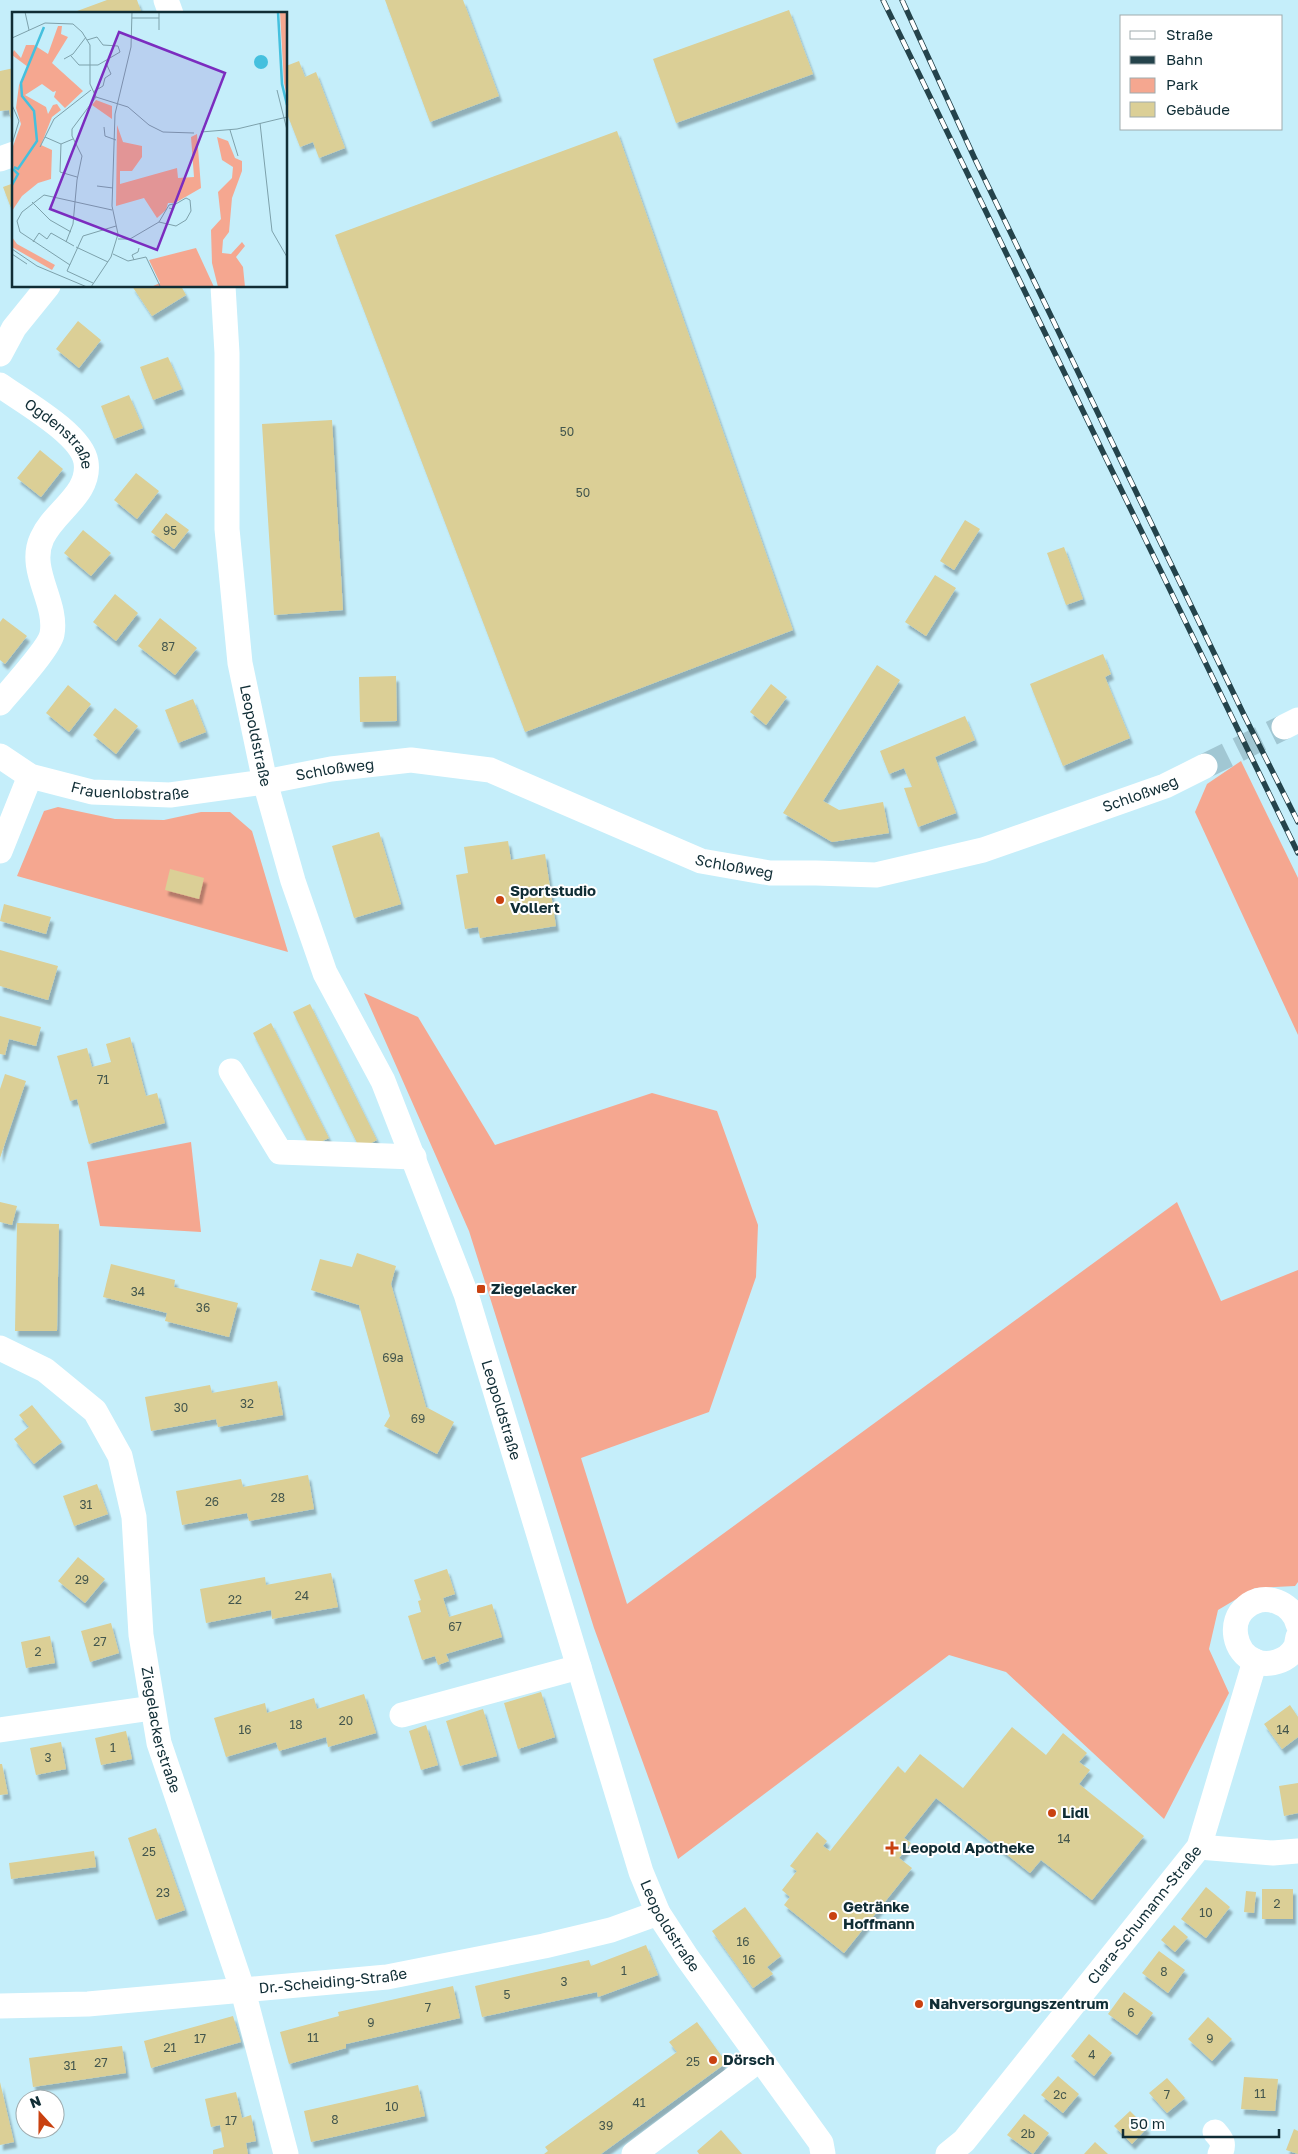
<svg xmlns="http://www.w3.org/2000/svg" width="1298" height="2154" font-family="'Golos Text',sans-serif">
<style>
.green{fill:#f5a790}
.building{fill:#dbcf96;filter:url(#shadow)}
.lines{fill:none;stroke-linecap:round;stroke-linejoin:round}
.minor-tunnel{stroke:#a1c7d3;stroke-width:25;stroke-dasharray:25 12;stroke-linecap:butt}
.minor{stroke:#fff;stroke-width:25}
.rail-casing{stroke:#24434b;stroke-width:5.5}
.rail{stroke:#fff;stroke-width:4;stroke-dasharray:11;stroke-linecap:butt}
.poi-dot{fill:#c94110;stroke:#fff;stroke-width:2}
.labels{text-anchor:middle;stroke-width:4;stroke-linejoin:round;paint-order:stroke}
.number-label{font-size:12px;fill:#43564d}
.street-label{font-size:15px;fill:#102d35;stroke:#fff}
.poi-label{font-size:15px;font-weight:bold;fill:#102d35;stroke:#fff;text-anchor:start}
.inset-river{fill:none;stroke:#45c0de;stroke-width:2.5}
.inset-road{fill:none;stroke:#7da1ab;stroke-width:1}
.view{fill:#7b2cbf;fill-opacity:0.15;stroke:#7b2cbf;stroke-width:2.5}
.inset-edge{fill:none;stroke:#102d35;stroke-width:2.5}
</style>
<defs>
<filter id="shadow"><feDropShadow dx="3" dy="5.5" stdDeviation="1" flood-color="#0004"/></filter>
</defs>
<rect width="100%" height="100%" fill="#c5eefa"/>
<path class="green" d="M 1241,761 L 1298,878 L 1298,1035 L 1195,812 L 1207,784 Z
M 58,807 L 115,819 L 164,820 L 201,812 L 230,812 L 252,831 L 288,952 L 17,876 L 44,811 Z
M 364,993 L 418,1017 L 495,1145 L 652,1093 L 717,1111 L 758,1225 L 756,1277 L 709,1412 L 581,1458 L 627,1604 L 1177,1202 L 1221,1301 L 1298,1270 L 1298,1582 L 1295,1586 L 1255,1588 L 1218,1610 L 1209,1649 L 1229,1693 L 1164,1819 L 1006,1672 L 949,1655 L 678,1859 L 594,1628 L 469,1231 Z
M 191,1142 L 201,1232 L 100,1226 L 87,1162 Z"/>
<path class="building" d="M 107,0 L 137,0 L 142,14 L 69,14 Z
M 385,0 L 463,0 L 499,96 L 430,122 Z
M 789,10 L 813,74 L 676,123 L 653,59 Z
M 299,61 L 305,77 L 316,72 L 345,148 L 319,158 L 313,142 L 300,147 L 286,111 L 286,66 Z
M 14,68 L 14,125 L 12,125 L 9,110 L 0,111 L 0,71 Z
M 617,131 L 793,630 L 525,732 L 335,235 Z
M 14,183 L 14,216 L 3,187 Z
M 132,286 L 181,286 L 186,295 L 152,316 Z
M 78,321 L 101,340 L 79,368 L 56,349 Z
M 168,357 L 182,389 L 153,400 L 140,367 Z
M 129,395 L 143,428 L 114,439 L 101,406 Z
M 332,420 L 343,610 L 274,615 L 262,424 Z
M 40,450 L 63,469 L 41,497 L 17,478 Z
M 136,473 L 159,491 L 137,519 L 114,500 Z
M 166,513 L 189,530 L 174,549 L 151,532 Z
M 965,520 L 980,529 L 954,570 L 940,561 Z
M 83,530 L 111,553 L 91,576 L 64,553 Z
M 1064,547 L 1083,599 L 1066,605 L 1047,553 Z
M 935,575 L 956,588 L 926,636 L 905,622 Z
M 115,594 L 138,613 L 116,641 L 93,622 Z
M 3,618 L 27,636 L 5,664 L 0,660 L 0,622 Z
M 160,618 L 197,648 L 175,675 L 138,646 Z
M 1103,654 L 1111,674 L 1105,677 L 1130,738 L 1063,766 L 1030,684 Z
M 877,665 L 900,680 L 823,801 L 839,810 L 883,802 L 889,833 L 832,842 L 783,813 Z
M 396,676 L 397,721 L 360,722 L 359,677 Z
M 771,684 L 787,697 L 766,725 L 750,712 Z
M 68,685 L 91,704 L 69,732 L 46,713 Z
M 193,699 L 206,732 L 178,743 L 165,710 Z
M 115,708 L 138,726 L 116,754 L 93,735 Z
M 965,716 L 975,740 L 935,757 L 956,813 L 918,827 L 904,788 L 912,787 L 904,768 L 889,774 L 880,751 Z
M 379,832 L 401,904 L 354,918 L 332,846 Z
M 508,841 L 511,860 L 545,854 L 556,926 L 480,938 L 478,927 L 465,929 L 456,875 L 468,873 L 464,847 Z
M 170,869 L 204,878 L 199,899 L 165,890 Z
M 4,904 L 51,917 L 46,934 L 0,921 Z
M 0,950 L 58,966 L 48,1000 L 0,986 Z
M 310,1004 L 377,1140 L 360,1149 L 293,1012 Z
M 0,1016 L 41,1027 L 36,1046 L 9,1039 L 5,1055 L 0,1054 Z
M 271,1023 L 329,1138 L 310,1147 L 253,1033 Z
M 130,1037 L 146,1096 L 157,1093 L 165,1123 L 89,1144 L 77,1099 L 70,1101 L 57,1056 L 87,1048 L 92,1067 L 111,1062 L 106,1044 Z
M 5,1074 L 26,1081 L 0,1158 L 0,1089 Z
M 0,1202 L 17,1206 L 12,1225 L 0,1222 Z
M 17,1223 L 59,1224 L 57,1331 L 15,1331 Z
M 357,1253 L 396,1266 L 391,1284 L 426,1407 L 454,1422 L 437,1454 L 384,1426 L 390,1416 L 359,1305 L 311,1290 L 320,1259 L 352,1267 Z
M 111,1264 L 175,1280 L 174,1287 L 238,1303 L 229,1337 L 165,1321 L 167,1313 L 103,1297 Z
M 277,1381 L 283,1415 L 218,1427 L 216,1419 L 151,1431 L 145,1397 L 210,1385 L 212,1393 Z
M 32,1405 L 62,1442 L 34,1464 L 14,1439 L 29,1427 L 19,1415 Z
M 308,1475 L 314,1509 L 249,1521 L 247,1513 L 182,1525 L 176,1491 L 241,1479 L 243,1487 Z
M 97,1484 L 108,1514 L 74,1526 L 63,1496 Z
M 78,1557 L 105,1579 L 85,1603 L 58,1581 Z
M 447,1569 L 455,1594 L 443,1598 L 449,1617 L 492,1604 L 502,1637 L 446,1654 L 449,1661 L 438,1665 L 435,1656 L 422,1660 L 408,1616 L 421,1612 L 418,1601 L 421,1600 L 414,1580 Z
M 331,1573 L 338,1607 L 272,1619 L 271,1610 L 206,1623 L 200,1589 L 265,1577 L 266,1585 Z
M 111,1623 L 119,1653 L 90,1662 L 81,1631 Z
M 50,1636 L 55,1663 L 26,1668 L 21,1642 Z
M 541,1692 L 555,1737 L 518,1749 L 504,1703 Z
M 364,1694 L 376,1733 L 328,1747 L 326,1737 L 279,1751 L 276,1742 L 226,1757 L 214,1718 L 265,1703 L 267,1713 L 314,1698 L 317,1709 Z
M 1290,1705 L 1298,1717 L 1298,1737 L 1282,1749 L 1264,1724 Z
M 483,1709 L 497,1756 L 460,1766 L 446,1721 Z
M 426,1725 L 438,1765 L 421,1770 L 409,1731 Z
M 1012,1727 L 1046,1755 L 1063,1733 L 1087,1753 L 1079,1762 L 1090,1770 L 1079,1784 L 1144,1836 L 1092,1900 L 1041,1860 L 1030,1873 L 936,1798 L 904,1838 L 911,1843 L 899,1858 L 912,1868 L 844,1953 L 784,1905 L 790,1897 L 782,1890 L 797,1871 L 790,1866 L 817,1832 L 827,1841 L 823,1846 L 830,1851 L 898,1766 L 905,1773 L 920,1754 L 963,1788 Z
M 126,1731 L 132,1759 L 101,1765 L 95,1738 Z
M 61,1742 L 66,1769 L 36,1775 L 30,1748 Z
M 0,1764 L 2,1764 L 8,1794 L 0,1795 Z
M 1298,1783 L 1298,1813 L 1284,1816 L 1279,1786 Z
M 156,1828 L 185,1910 L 156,1920 L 128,1838 Z
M 94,1851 L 96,1867 L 11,1879 L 9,1863 Z
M 1206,1887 L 1230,1907 L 1206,1938 L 1181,1919 Z
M 1262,1889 L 1293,1889 L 1293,1919 L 1262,1919 Z
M 1246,1891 L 1256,1892 L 1254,1913 L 1244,1912 Z
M 745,1907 L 781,1956 L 767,1967 L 773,1974 L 753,1988 L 712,1931 Z
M 1174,1925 L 1188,1937 L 1175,1952 L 1161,1940 Z
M 646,1945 L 658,1975 L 598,1997 L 597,1992 L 482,2017 L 475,1986 L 589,1960 L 591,1966 Z
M 1159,1951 L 1185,1970 L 1168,1993 L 1142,1973 Z
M 453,1986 L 460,2018 L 346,2044 L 346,2048 L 289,2064 L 280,2032 L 339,2016 L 338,2012 Z
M 1124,1992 L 1153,2013 L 1137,2035 L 1108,2014 Z
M 233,2016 L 241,2042 L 151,2068 L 144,2041 Z
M 1208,2017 L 1232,2039 L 1212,2061 L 1188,2039 Z
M 697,2022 L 723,2058 L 722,2066 L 601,2154 L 544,2154 L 548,2151 L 545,2147 L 677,2052 L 669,2042 Z
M 1089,2034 L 1112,2053 L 1094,2076 L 1071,2056 Z
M 122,2046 L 126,2073 L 33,2087 L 29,2058 Z
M 1058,2076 L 1079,2094 L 1063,2113 L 1041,2095 Z
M 1244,2077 L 1278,2079 L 1275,2111 L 1241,2109 Z
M 1167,2078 L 1185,2098 L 1167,2113 L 1149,2093 Z
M 0,2082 L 14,2142 L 0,2145 Z
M 418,2085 L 425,2116 L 311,2142 L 304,2111 Z
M 236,2092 L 242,2118 L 251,2115 L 256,2141 L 246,2143 L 248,2154 L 213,2154 L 213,2150 L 224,2147 L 220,2125 L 211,2127 L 205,2099 Z
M 1130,2111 L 1147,2128 L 1132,2144 L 1114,2126 Z
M 1024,2114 L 1049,2133 L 1033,2154 L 1007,2135 Z
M 1294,2129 L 1298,2131 L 1298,2154 L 1286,2150 Z
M 721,2130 L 742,2154 L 699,2154 L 697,2151 Z
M 1095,2142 L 1108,2154 L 1084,2154 Z"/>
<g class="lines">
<path class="minor-tunnel" d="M 1205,766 L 1284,727"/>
<g class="minor">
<path d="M 166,0 L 171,14"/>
<path d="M 0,159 L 14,154"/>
<path id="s1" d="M 223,286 L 227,353 L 227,529 L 240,663 L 265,782 L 293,881 L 325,973 L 383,1081 L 466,1294 L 641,1872 L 658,1913 L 686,1956 L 821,2143 L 823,2154"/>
<path d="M 0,354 L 14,328 L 48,286"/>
<path id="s2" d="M 0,385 C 22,401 82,434 86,462 C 91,494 54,511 42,538 C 27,570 58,602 52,634 C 50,647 10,691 0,703"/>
<path d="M 1284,727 L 1298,720"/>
<path id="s3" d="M 0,756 L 30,776 L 92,792 L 170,795 L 265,782 L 331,769 L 411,760 L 490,770 L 701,861 L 770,873 L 816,873 L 876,875 L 983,850 L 1165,786 L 1205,766"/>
<path d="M 0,851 L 30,776"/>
<path d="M 231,1071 L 280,1152 L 414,1157"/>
<path id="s4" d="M 0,1348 L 45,1370 L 95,1411 L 120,1456 L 134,1517 L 141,1635 L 159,1743 L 243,1991 L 286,2154"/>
<path d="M 1298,1624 C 1292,1603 1265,1591 1246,1607 C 1228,1621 1234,1653 1255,1661 C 1268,1667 1288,1661 1295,1648 C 1297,1645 1297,1640 1298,1637"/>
<path d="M 402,1715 L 579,1667"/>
<path d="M 0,1730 L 152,1708"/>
<path d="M 1199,1847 L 1273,1853 L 1298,1851"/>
<path id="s5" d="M 0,2006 L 88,2004 L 387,1977 L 544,1946 L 611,1930 L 658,1913"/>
<path d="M 1215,2132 C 1222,2140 1225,2144 1220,2154"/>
<path d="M 634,2154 L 760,2059"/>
<path id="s6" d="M 948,2154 L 964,2141 L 1199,1847 L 1255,1661"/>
</g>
<defs>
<path id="rail" d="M 883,0 L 1298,853
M 902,0 L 974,157 L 1245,717 L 1298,822"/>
</defs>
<use href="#rail" class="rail-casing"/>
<use href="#rail" class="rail"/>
</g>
<g class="poi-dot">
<circle cx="500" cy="900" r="5"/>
<rect x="476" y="1284" width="10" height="10" rx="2.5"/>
<circle cx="1052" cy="1813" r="5"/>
<path d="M889.5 1840.5h5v5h5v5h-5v5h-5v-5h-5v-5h5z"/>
<circle cx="833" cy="1916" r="5"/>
<circle cx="919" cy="2004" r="5"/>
<circle cx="713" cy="2060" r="5"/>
</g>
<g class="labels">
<g class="number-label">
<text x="567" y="436">50</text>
<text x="583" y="497">50</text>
<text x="170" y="535">95</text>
<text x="168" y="651">87</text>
<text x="103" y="1084">71</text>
<text x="138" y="1296">34</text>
<text x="203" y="1312">36</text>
<text x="393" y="1362">69a</text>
<text x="247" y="1408">32</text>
<text x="181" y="1412">30</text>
<text x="418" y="1423">69</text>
<text x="278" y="1502">28</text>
<text x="212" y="1506">26</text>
<text x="86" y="1509">31</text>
<text x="82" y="1584">29</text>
<text x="302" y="1600">24</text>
<text x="235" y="1604">22</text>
<text x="455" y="1631">67</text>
<text x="100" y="1646">27</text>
<text x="38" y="1656">2</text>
<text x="346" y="1725">20</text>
<text x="296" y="1729">18</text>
<text x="245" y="1734">16</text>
<text x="1283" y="1734">14</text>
<text x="113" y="1752">1</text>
<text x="48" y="1762">3</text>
<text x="1064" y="1843">14</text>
<text x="149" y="1856">25</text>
<text x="163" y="1897">23</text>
<text x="1277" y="1908">2</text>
<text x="1206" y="1917">10</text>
<text x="743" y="1946">16</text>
<text x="749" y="1964">16</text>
<text x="624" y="1975">1</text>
<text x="1164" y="1976">8</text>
<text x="564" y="1986">3</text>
<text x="507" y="1999">5</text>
<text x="428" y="2012">7</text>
<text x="1131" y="2017">6</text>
<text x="371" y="2027">9</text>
<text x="313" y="2042">11</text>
<text x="200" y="2043">17</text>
<text x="1210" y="2043">9</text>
<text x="170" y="2052">21</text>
<text x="1092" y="2059">4</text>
<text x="693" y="2066">25</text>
<text x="101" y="2067">27</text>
<text x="70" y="2070">31</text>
<text x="1260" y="2098">11</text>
<text x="1060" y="2099">2c</text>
<text x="1167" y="2099">7</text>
<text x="639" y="2107">41</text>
<text x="392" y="2111">10</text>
<text x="335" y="2124">8</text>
<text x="231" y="2125">17</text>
<text x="606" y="2130">39</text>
<text x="1028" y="2138">2b</text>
</g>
<g class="street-label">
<text dy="5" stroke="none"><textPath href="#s2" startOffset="78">Ogdenstraße</textPath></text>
<text dy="5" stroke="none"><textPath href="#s1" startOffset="452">Leopoldstraße</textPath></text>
<text dy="5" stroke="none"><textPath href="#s3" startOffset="345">Schloßweg</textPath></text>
<text dy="5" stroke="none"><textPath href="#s3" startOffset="138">Frauenlobstraße</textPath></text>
<text dy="5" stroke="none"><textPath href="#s3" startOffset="1184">Schloßweg</textPath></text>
<text dy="5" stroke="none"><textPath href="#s3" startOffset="765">Schloßweg</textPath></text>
<text dy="5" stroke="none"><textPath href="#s1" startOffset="1172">Leopoldstraße</textPath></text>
<text dy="5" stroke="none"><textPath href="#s4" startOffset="444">Ziegelackerstraße</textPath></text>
<text dy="5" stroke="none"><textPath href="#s6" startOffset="310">Clara-Schumann-Straße</textPath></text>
<text dy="5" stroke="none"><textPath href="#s1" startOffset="1716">Leopoldstraße</textPath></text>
<text dy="5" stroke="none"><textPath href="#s5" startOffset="334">Dr.-Scheiding-Straße</textPath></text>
</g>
<g class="poi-label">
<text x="510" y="896">Sportstudio<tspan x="510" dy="17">Vollert</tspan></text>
<text x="491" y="1294">Ziegelacker</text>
<text x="1062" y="1818">Lidl</text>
<text x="902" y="1853">Leopold Apotheke</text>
<text x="843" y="1912">Getränke<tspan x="843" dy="17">Hoffmann</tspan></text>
<text x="929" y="2009">Nahversorgungszentrum</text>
<text x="723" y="2065">Dörsch</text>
</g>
</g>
<g transform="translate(12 12)">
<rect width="275" height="275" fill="#c5eefa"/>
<path d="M 268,0 L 275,0 L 275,84 L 272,71 ZM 46,14 L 50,14 L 49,22 L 56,25 L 40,51 L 71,79 L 53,96 L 42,85 L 44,79 L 41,80 L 30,72 L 13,83 L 34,95 L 36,102 L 41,93 L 45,92 L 49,98 L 40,105 L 29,133 L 40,138 L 39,167 L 26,171 L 10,184 L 0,199 L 0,137 L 9,112 L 4,96 L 7,73 L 16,55 L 0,43 L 2,38 L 9,46 L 14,33 L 22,33 L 36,42 ZM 84,88 L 100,94 L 100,107 L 80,93 ZM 105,113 L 111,130 L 130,134 L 130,145 L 120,159 L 108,159 L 108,172 L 165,156 L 166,166 L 182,165 L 179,125 L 185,122 L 189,176 L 163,191 L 156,191 L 154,198 L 145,206 L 132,186 L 104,194 ZM 205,125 L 216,129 L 223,146 L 230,149 L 230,159 L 220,186 L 217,220 L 211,228 L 210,241 L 219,242 L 230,230 L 233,234 L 224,245 L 231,255 L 233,275 L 206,275 L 200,251 L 199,218 L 209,207 L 206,180 L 220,166 L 221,155 L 210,148 ZM 0,225 L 5,232 L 43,253 L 40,258 L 0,235 ZM 184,236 L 202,275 L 139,275 L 148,271 L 137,248 Z" fill="#f5a790"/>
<path d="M242 50a7 7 0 1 1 14 0a7 7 0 1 1-14 0Z" fill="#45c0de"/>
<path class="inset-river" d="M 266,0 L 270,72 L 275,93M 2,155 L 6,157 L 25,129 L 22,99 L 10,84 L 9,71 L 32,15M 0,173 L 6,162 L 1,157"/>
<path class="inset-road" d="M 13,0 L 17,18M 147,0 L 147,18M 120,6 L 147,6M 0,26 L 33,11 L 61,12 L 70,20 L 78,33 L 78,72 L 84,85 L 116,95 L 137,113 L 151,120 L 182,121M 59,44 L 67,53 L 86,53 L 108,40 L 106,34 L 91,33 L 85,25 L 75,28M 52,47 L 61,42 L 74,25M 265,78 L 275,118M 81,80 L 91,74 L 93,66 L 99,62 L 94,51M 0,93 L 7,109 L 0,132M 248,111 L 260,219 L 275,245M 92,115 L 93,124 L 104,128M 218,118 L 226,144M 189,120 L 225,117 L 275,105M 33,125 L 49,132 L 61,127M 49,132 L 48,160 L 65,165M 28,135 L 42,107 L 79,78M 85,174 L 101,176M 20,190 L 38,208 L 59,220M 147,210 L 164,214 L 174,208 L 179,199 L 178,188 L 174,186 L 162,193M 106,227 L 118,227 L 147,210 L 157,193 L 161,192 L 161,197 L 157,196M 21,230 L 27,221 L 35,227 L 39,221 L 62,234M 54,230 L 61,212 L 65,168 L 70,144 L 60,124 L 60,117 L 84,85M 64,235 L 96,250M 0,237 L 25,254 L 75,275M 0,242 L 15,252M 101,242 L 116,249 L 134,245 L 148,274M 122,248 L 120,243 L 126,240 L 127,236M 58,253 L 8,220 L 5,209 L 10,200 L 32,183 L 100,198M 81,271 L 55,259 L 71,224 L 104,214M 79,275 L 99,245 L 106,222 L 100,194 L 103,102 L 119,35 L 120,0"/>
<path class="view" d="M 107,20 L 213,61 L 145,238 L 38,197 Z"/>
<rect width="275" height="275" class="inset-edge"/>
</g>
<rect x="1120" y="15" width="162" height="115" fill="#ffffff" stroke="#9fabae"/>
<rect x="1130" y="31" width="25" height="8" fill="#ffffff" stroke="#9fabae"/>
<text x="1166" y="40" font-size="15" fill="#102d35">Straße</text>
<rect x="1130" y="56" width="25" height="8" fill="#24434b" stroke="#9fabae"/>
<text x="1166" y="65" font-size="15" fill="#102d35">Bahn</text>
<rect x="1130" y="78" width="25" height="15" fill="#f5a790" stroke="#9fabae"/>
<text x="1166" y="90" font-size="15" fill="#102d35">Park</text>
<rect x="1130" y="102" width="25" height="15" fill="#dbcf96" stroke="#9fabae"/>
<text x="1166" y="115" font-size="15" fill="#102d35">Gebäude</text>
<g transform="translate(40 2114) rotate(339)"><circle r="24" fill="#ffffff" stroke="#9fabae"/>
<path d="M0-4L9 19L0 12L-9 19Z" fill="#c94110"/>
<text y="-8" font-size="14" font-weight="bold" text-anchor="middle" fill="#102d35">N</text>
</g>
<path d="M1123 2129v8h156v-8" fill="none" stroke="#102d35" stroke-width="2.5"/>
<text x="1130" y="2129" font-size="15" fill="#102d35" stroke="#ffffff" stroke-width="4" paint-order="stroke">50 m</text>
</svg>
